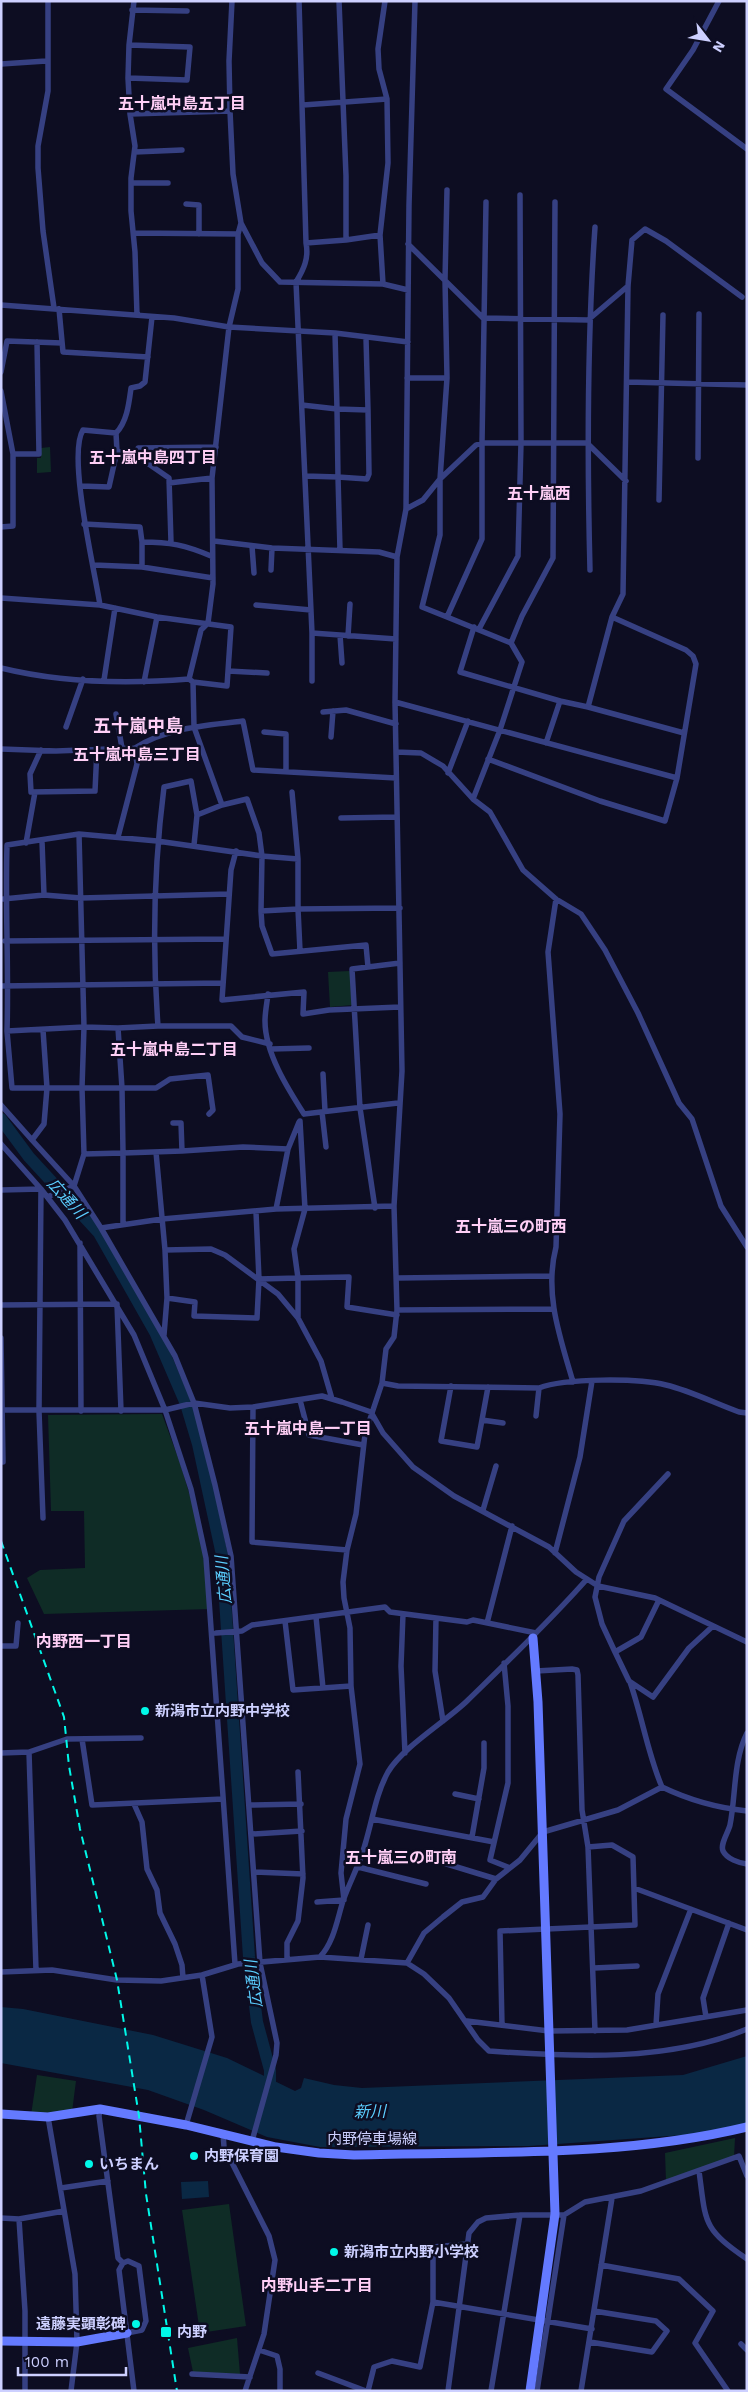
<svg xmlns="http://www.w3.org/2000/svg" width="748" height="2392" font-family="'Work Sans','Noto Sans JP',sans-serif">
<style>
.green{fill:#0f2c26}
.water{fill:#0a2844}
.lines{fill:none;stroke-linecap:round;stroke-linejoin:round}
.river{stroke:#0a2844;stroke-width:12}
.street{stroke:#364082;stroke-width:5.5}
.secondary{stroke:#647aff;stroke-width:9}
.rail{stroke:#00f8e8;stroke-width:2;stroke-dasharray:8 6;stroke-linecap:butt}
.poi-dot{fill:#00f8e8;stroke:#0d0d22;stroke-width:2}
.labels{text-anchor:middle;stroke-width:5;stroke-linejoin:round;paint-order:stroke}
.poi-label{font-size:15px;font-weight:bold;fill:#cdd0ff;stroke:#0d0d22;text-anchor:start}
.street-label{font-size:15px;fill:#cdd0ff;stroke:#0d0d22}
.neighbourhood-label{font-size:16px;font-weight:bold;fill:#ffcff6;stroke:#0d0d22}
.water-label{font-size:16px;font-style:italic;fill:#5bceff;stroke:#0d0d22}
.quarter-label{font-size:18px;font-weight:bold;fill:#ffcff6;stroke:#0d0d22}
</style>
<rect width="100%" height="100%" fill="#0d0d22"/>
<path class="green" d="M 50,447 L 51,472 L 37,473 L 37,458 L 41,458 L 41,448 Z
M 350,971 L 353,1005 L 330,1007 L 328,972 Z
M 162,1414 L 181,1466 L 200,1530 L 210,1609 L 44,1614 L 27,1578 L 40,1570 L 85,1568 L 84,1511 L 51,1511 L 48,1415 Z
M 37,2075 L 76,2081 L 72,2112 L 31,2115 Z
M 735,2138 L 734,2157 L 666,2181 L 665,2153 Z
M 229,2204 L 246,2326 L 200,2333 L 182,2210 Z
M 237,2338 L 240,2374 L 193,2372 L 188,2348 Z"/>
<path class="water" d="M 1,2007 L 23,2009 L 153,2035 L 227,2058 L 295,2091 L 301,2088 L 304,2078 L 334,2085 L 362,2088 L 683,2075 L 747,2056 L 747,2124 L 726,2132 L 529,2146 L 320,2147 L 267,2137 L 204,2110 L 148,2090 L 1,2063 Z
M 208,2181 L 209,2197 L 182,2199 L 181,2182 Z"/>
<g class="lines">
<path class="river" d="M 1,1119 L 29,1157 L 99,1233 L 155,1332 L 186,1404 L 198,1444 L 222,1555 L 249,1957 L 257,2022 L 270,2070 L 270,2084"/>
<path class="street" d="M 48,1 L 48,91 L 38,146 L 38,168 L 43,231 L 54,308
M 134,1 L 129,45 L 128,78 L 130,114 L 135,146 L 131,178 L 131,211 L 135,252 L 137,315
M 232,1 L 229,61 L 230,111 L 233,174 L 241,223 L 262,263 L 280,282 L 383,284 L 380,235
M 299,1 L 306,243 C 309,258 304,269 296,282 L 312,633 L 396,639
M 339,1 L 346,176 L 346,240 L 380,235 L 388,163 L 387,99 L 379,69 L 378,49 L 385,1
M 719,1 L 693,50 L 666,89 L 747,149
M 132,10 L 187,11
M 1,64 L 46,61
M 128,78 L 187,80 L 190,47 L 129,45
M 303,105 L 387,99
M 130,114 L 230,111
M 135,152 L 182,150
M 131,183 L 168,183
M 186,204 L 199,205 L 199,234
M 134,233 L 238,234 L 241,223
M 306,243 L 346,240
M 408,244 L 483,318 L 588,320 L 628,286
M 383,284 L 408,290
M 1,305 L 174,318 L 229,327 L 335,333 L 408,342
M 59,309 L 63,352 L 148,357
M 335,333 L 337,409 L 368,410 L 366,338
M 1,372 L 7,341 L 62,343
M 407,378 L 447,378
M 627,382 L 747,385
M 1,391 L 13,454 L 39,454 L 37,342
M 302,405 L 337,409 L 338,477 L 367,479 L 369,474 L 368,410
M 116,433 L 117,451 L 140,458 L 169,478 L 171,542
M 137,457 L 138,448 L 216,447
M 698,458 L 699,314
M 305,476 L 338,477 L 340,550
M 169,483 L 212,478
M 81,486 L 109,487 L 117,451
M 659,500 L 663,315
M 406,509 L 423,500 L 440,479 L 476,445 L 482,443 L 587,443 L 626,481
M 84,524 L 140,527 L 142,542 C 170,542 185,545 211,556
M 1,527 L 13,526 L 13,454
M 214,541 L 272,548 L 379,552 L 397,557
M 142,542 L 142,567
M 252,546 L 254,573
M 94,565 L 142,567 L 213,578
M 271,570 L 272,548
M 590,570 C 587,455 587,342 595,227
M 1,598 L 100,605 L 157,617 L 231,627 L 227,686 L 193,682
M 100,605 C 95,572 67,455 83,430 L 116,433 C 127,422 129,403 131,388 L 140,386 L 145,382 L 152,317
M 256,605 L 311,610
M 447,617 L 422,607 L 440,535 L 440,479 L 447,378 L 445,280 L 447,190
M 474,627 L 460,672 L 560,701
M 479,629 L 518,556 L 521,443 L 520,195
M 312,633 L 312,681
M 340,635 L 342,663
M 348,636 L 350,604
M 511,643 L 522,616 L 553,558 L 555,202
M 1,668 C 62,683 128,684 189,679
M 228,671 L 267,673
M 104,680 L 115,608
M 144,682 L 157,617
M 395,702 L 677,778
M 588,707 L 684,733
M 323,712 L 346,710 L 396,724
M 116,714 L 122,748
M 66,727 L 83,679
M 264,732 L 286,734 L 286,770
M 331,737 L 333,711
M 546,743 L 560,701 L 588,707 L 612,617 L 623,594 L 628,286 L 632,240 L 645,229 L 666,241 L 742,297
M 1,749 L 56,751 L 135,748
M 41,750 L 30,774 L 31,792 L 95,791 L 97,749
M 396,752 L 421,753 L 443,766 L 473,799 L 490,812 L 523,870 L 556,899 L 581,914 L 605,950 L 638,1013 L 679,1103 L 692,1119 L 721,1206 L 747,1247
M 488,759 L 600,801 L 665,821 L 677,778 L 696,664 L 693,656 L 686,650 L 612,617
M 448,773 L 468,721
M 292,792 L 298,859
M 473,799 L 500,730 L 522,662 L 511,643 L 447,617 L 482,539 L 482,443 L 486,202
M 222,805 L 194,727 L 193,682 L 189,679 L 201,630 L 208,623 L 213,584 L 212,478 L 229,327 L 238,289 L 238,234
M 341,818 L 396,817
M 79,834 L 84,1027 L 82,1088 L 84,1154 L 74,1186 L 101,1228 L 175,1356 L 194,1403 L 215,1485 L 231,1556 L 260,1963 L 277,2043 L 276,2055 L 252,2141
M 118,837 L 137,764 L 135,748 C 166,728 207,725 243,721 L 253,770 L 396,778
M 42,841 L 44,895 L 81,898 L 229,894
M 26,843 L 35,792
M 194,845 L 197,815
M 236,851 L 231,870 L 222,1000 L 304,992 L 303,1014 L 329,1010 L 400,1007
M 3,899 L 44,895
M 556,899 L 548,952 L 560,1114 L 556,1247 C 544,1294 560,1337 573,1382
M 5,941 L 225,939
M 300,951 L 298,909 L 261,911 L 262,926 L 272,954 L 366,945 L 368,967
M 1,986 L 222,983
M 268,994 C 267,1003 265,1012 265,1021 C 265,1053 288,1089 304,1114
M 158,1026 L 231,1026 L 242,1037 L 270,1044
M 118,1028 L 84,1027 L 7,1031 C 9,969 5,907 7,845 L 79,834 L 157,841 L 262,856 L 298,859 L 298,909 L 400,908
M 43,1030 L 47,1088 L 44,1124 L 32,1140 L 74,1186 L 47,1197
M 7,1031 L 12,1088 L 122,1088 L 123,1153 L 182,1151 L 181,1123 L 173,1123
M 271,1049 L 309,1048
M 323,1074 L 325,1111
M 1,1105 L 32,1140
M 322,1112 L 326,1147
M 209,1114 L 213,1110 L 208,1075 L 170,1079 L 156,1088 L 122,1088 L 118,1028 L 158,1026 C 152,946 154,866 164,787 L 191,781 L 197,815 L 222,805 L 247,799 L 259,833 L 262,856 L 261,911
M 304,1114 L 398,1103
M 300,1121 L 305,1209 L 294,1249 L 298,1278 L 349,1277 L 347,1307 L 397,1315
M 1,1144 L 41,1189 L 39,1411 L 43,1518
M 182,1151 L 243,1147 L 288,1149
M 156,1152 L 165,1250 L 211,1249 L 225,1255 L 278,1294 L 298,1318 L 321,1361 L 332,1399
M 84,1154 L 123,1153 L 123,1224
M 1,1190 L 41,1189 L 65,1220 L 134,1335 L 165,1410 L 191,1489 L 206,1558 L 235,1964
M 375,1208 L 360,1108 L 352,969 L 400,963
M 276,1209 L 288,1149 L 299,1122
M 101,1228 L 162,1219 L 276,1209 L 394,1206
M 80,1243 L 81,1411
M 165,1250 L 167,1298
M 397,1278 L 551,1276
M 259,1279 L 298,1278 L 298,1317
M 1,1305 L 117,1304 L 121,1411
M 397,1310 L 553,1309
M 164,1335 L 167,1298 L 195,1302 L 194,1316 L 257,1318 L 259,1279 L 256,1212
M 1,1338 L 3,1462
M 382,1383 L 398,1386 L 539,1388 C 565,1378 638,1378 666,1385 C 691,1391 714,1403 739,1412 L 747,1413
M 451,1386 L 441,1441 L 477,1447 L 488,1387
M 300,1400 L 309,1435 L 363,1445
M 253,1407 L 252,1542 L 347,1550
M 1,1410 L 165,1410 L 194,1403 L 230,1408 L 253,1407 L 322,1396 L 342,1402 L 371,1412 L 383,1433 L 413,1467 L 454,1496 L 549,1547 L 576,1572 L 598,1586 L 655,1598 L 747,1642
M 536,1416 L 539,1388
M 482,1420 L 503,1423
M 483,1510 L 496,1466
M 555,1553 L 580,1457 L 592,1381
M 659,1600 L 641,1637 L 615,1652 L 629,1681 L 653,1697 L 689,1648 L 713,1626
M 403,1614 L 401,1666 L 405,1753
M 316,1617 L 323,1688
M 436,1618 L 435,1671 L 443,1721
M 285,1621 L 293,1690 L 351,1686
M 487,1623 L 512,1526
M 216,1633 L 242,1631 L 252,1625 L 385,1607 L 390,1612 L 467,1622 L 473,1620 L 536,1633
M 1,1646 L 16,1646 L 18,1623
M 615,1652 L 602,1624 L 595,1597 L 599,1577 L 624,1521 L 668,1474
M 504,1663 L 508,1706 L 508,1783 L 490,1860 L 510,1868
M 536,1671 L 572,1669 L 577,1670 L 578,1675 L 582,1810 L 588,1847 L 595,2031
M 630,1682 C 642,1716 648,1755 662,1787
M 747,1733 C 733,1761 736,1795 730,1825 C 728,1833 720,1844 723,1851 C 727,1859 739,1863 747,1864
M 82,1739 L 92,1805 L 223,1799
M 29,1752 L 36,1970
M 1,1753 L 29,1752 L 67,1739 L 141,1738
M 455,1794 L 479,1799
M 134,1804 L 142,1822 L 147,1869 L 157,1890 L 160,1913 L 175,1944 L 182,1965 L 183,1978
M 250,1805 L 301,1804
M 372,1819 L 494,1842
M 252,1834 L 302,1831
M 472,1837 L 484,1768 L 484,1743
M 437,1861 L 496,1879
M 358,1867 L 426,1884
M 255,1872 L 303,1874
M 634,1888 L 747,1930
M 344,1900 L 341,1873 L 346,1819 L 360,1764 L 351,1686 L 350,1628 L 344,1598 L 343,1582 L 347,1550 L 356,1514 L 365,1434 L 382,1383 L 386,1349 L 394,1337 L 397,1310 L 394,1206 L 402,1071 L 395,702 L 397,557 L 406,509 L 409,205 L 415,1
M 317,1902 L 344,1900
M 320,1957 C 334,1942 337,1920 343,1901 C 350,1881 361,1862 366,1841 C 373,1817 376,1794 388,1772 C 403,1747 445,1722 467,1701 C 508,1661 549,1622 587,1579
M 361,1959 L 368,1925
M 287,1960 L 287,1943 L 298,1921 L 303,1878 L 298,1772
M 407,1963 L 424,1933 L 443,1917 L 462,1902 L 483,1897 L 496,1879 L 520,1860 L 543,1832 L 618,1810 L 662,1787 C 689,1800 718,1808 747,1811
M 594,1968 L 637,1966
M 1,1972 L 52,1970 L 117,1980 L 161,1981 L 202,1975 L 238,1964 L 320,1957 L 407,1963 L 424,1974 L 449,1998 L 478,2040 L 489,2051 C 573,2057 668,2062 747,2029
M 706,2017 L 703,1998 L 729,1923
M 467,2021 L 549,2031 L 627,2030 L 747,2010
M 502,2025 L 500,1931 L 635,1925 L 633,1857 L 612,1845 L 588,1847
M 656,2025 L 658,1994 L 691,1909
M 100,2109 L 99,2116 L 118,2258 L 123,2263
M 48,2117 L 75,2274 L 77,2342 L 71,2391
M 186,2125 L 212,2037 L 202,1975
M 223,2133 L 224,2147 L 269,2236 L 275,2260 L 264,2334 L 245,2391
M 699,2171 C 706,2223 702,2228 747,2259
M 61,2188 L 108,2181
M 1,2218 L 19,2219 L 64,2211
M 19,2219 L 25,2311 L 25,2391
M 467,2244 L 433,2247 L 433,2302 L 592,2329
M 601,2265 L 679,2279 L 713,2311 L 695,2343 L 728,2391
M 127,2333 L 142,2330 L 146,2321 L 139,2266 L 128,2261 L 123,2263 L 119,2270 L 134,2391
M 590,2342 L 652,2352 L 667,2331 L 656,2321 L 594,2311
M 741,2344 L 747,2350
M 259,2350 L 277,2356 L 280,2369 L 280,2391
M 318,2373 L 366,2391
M 192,2374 L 250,2377
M 368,2391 L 374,2367 L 392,2361 L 420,2367 L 433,2302
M 448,2391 L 469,2233 L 478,2222 L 486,2218 L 520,2215 L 564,2215 L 585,2202 L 641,2191 L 739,2156 L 747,2176
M 491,2391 L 520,2215
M 537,2391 L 564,2215
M 581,2391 L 612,2198"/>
<path class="secondary" d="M 1,2114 L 48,2117 L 100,2109 L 186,2125 L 276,2147 L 319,2153 L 354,2155 C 486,2151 618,2158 747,2127
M 1,2341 L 77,2342 L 127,2333
M 530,2391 L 555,2214 L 538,1702 L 533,1638"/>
<path class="rail" d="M 1,1541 L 64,1717 L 69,1766 L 80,1829 L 117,1980 L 139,2116 L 146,2194 L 177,2391"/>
</g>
<g class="poi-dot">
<circle cx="145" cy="1711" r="5"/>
<circle cx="194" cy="2156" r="5"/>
<circle cx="89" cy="2164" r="5"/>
<circle cx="334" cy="2252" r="5"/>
<circle cx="136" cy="2324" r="5"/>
<rect x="160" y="2326" width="12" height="12" rx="2.5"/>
</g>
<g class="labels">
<g class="poi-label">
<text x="155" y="1716">新潟市立内野中学校</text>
<text x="204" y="2161">内野保育園</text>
<text x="99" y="2169">いちまん</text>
<text x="344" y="2257">新潟市立内野小学校</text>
<text x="126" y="2329" text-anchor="end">遠藤実顕彰碑</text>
<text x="177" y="2337">内野</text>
</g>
<g class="street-label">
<text x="372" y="2144">内野停車場線</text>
</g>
<g class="neighbourhood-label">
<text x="182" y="109">五十嵐中島五丁目</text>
<text x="153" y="463">五十嵐中島四丁目</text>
<text x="539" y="499">五十嵐西</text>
<text x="137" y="760">五十嵐中島三丁目</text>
<text x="174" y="1055">五十嵐中島二丁目</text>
<text x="511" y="1232">五十嵐三の町西</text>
<text x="308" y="1434">五十嵐中島一丁目</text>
<text x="84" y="1647">内野西一丁目</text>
<text x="401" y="1863">五十嵐三の町南</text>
<text x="317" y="2291">内野山手二丁目</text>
</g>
<g class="water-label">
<text transform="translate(67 1198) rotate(48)" y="6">広通川</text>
<text transform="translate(223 1580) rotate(-95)" y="6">広通川</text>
<text transform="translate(253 1984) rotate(-97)" y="6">広通川</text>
<text transform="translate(370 2111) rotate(-1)" y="6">新川</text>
</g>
<g class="quarter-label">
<text x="138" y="732">五十嵐中島</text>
</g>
</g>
<rect width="748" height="2392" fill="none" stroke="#cdd0ff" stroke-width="5"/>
<g transform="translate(708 40) rotate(121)" stroke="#0d0d22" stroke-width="4" paint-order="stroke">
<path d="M0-4L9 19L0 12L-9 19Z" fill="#cdd0ff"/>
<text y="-8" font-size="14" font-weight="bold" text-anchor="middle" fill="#cdd0ff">N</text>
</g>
<path d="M18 2367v8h108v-8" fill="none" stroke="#cdd0ff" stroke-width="2.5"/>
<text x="25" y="2367" font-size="15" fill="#cdd0ff" stroke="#0d0d22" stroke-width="4" paint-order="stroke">100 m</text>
</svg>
